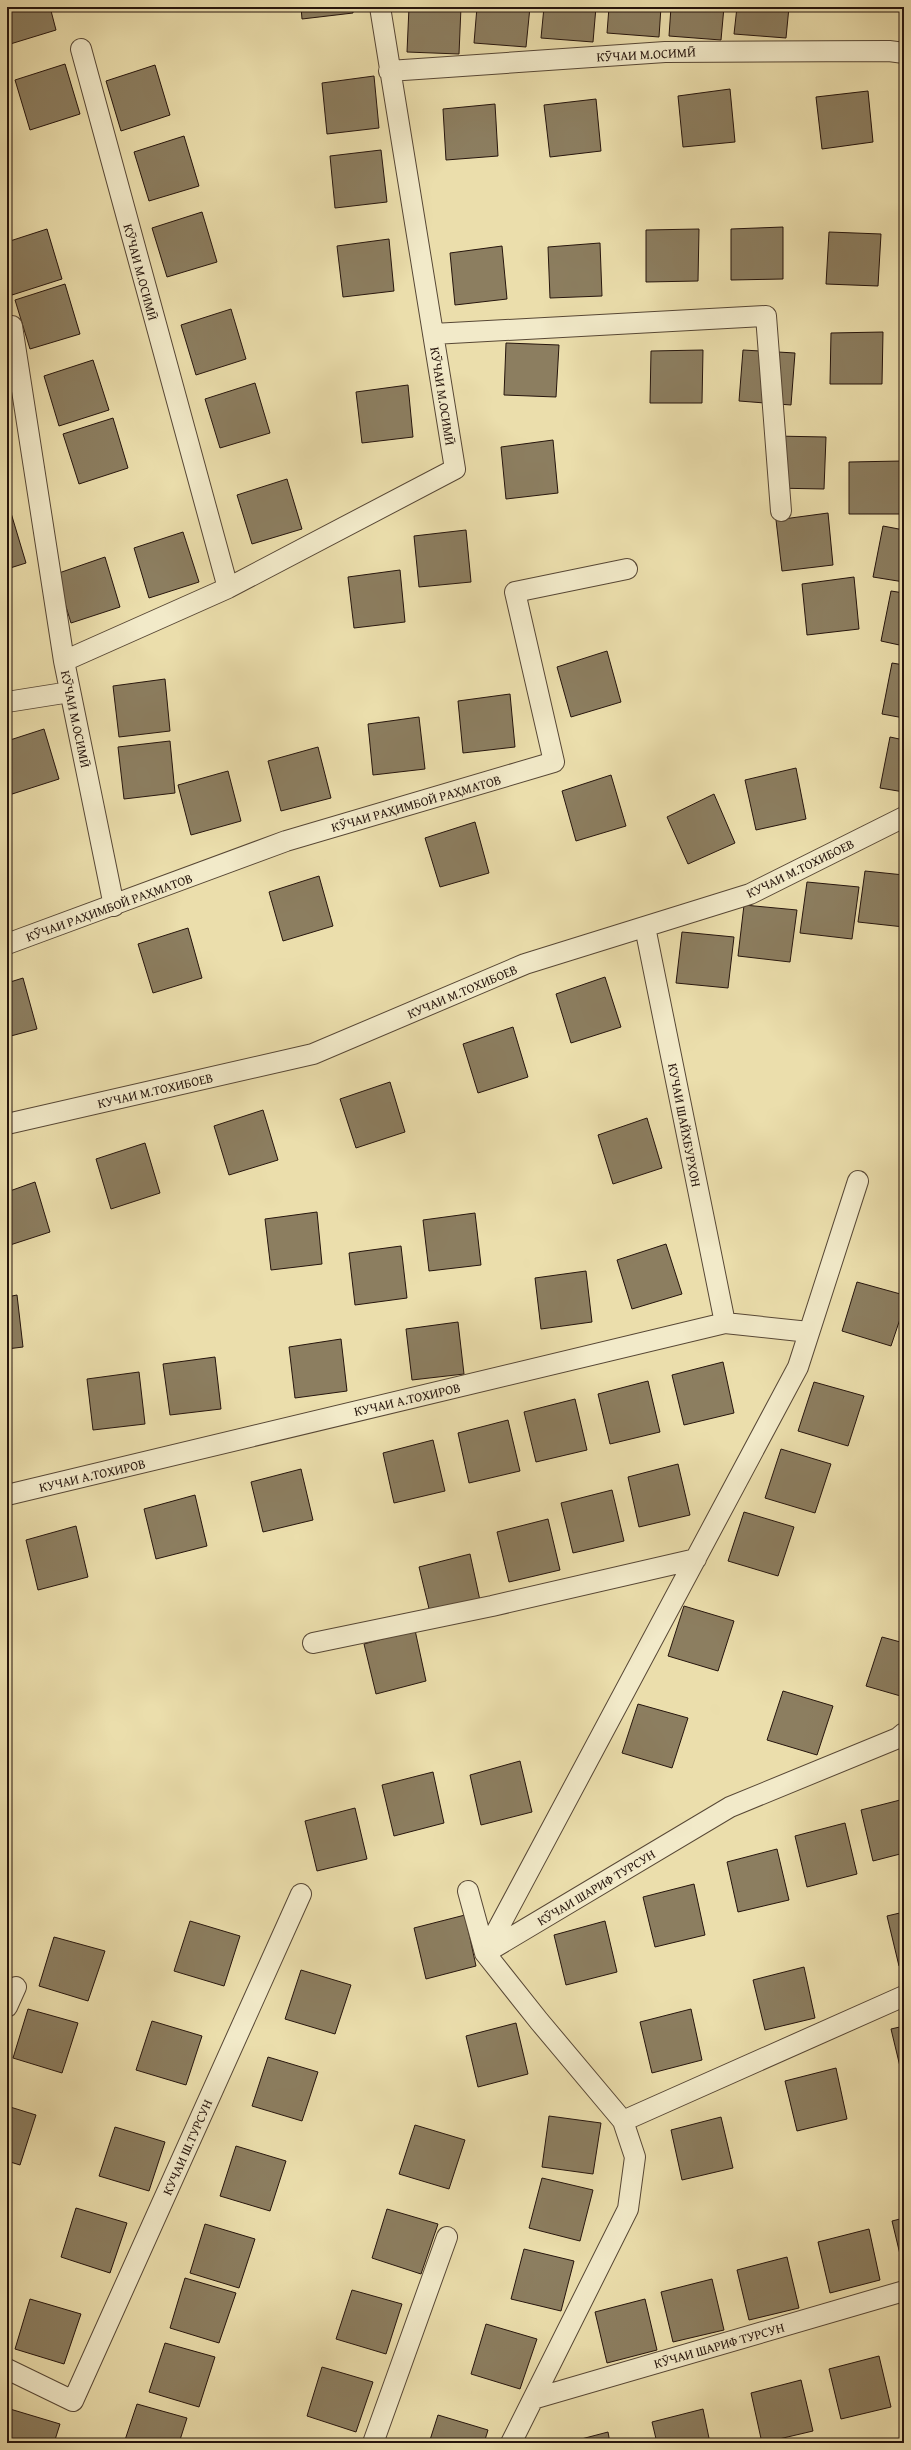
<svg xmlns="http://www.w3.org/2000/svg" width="911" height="2450" font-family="'Gentium Book Plus',serif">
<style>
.building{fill:#8c7e60;stroke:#26150d}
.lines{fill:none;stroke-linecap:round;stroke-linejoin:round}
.minor-casing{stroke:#574735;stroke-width:22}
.minor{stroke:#f2eac9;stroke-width:20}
.labels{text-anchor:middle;stroke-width:3;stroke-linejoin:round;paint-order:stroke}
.street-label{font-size:13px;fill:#26150d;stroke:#f2eac9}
</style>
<rect width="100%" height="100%" fill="#ebdeac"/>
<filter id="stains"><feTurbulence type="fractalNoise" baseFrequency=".005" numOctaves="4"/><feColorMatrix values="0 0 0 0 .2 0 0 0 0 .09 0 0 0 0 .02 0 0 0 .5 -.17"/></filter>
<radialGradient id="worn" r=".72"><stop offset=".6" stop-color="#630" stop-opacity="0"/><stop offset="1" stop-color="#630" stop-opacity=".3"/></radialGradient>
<path class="building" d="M 7,7 L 50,7 L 56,30 L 7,45 Z
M 301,7 L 353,7 L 353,13 L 302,19 Z
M 409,7 L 461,7 L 459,54 L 407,52 Z
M 477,7 L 530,7 L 526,47 L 474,43 Z
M 544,7 L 596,7 L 593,42 L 541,38 Z
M 609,7 L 661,7 L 659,37 L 607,33 Z
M 671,7 L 724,7 L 721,40 L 669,36 Z
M 737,7 L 789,7 L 786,38 L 734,34 Z
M 65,64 L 80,114 L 30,130 L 15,80 Z
M 155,65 L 170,115 L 121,131 L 106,81 Z
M 374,76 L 379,128 L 327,134 L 322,83 Z
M 730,89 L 735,142 L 683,147 L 678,96 Z
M 868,91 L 873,142 L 822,149 L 816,97 Z
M 596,99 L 601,151 L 550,157 L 544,105 Z
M 495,104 L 498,156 L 446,160 L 443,109 Z
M 184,136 L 199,186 L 149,201 L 134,152 Z
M 381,150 L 387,202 L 335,208 L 330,156 Z
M 202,212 L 217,262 L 167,277 L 152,228 Z
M 783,227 L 783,279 L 731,280 L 731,229 Z
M 47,229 L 62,279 L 12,295 L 7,277 L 7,242 Z
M 699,229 L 698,281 L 646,282 L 646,230 Z
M 829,232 L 881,234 L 878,286 L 826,284 Z
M 389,239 L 394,291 L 343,297 L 337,246 Z
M 600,243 L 602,296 L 550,298 L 548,247 Z
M 502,246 L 507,299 L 455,305 L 450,253 Z
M 65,284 L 80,334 L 30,349 L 15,300 Z
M 231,309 L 246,359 L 196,375 L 181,325 Z
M 883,332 L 882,384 L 830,384 L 831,333 Z
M 506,343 L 559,345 L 556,397 L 504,395 Z
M 703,350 L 702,403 L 650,403 L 651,351 Z
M 743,350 L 795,353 L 791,405 L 739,401 Z
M 93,360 L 109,410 L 59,426 L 44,376 Z
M 255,383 L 270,433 L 220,448 L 205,399 Z
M 408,385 L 413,437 L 362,443 L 356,392 Z
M 113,418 L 128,468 L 79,484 L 63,434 Z
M 774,436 L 826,437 L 824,489 L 772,488 Z
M 553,440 L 558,493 L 506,499 L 501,447 Z
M 902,461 L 901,514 L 849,514 L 849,462 Z
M 287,479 L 302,529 L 252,544 L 237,495 Z
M 11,513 L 26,563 L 7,569 L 7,515 Z
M 828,513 L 833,565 L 782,571 L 776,520 Z
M 883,526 L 904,530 L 904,582 L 873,577 Z
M 466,530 L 471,582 L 419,587 L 414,536 Z
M 183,532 L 199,582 L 149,598 L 134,548 Z
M 105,557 L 120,607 L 71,623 L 56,574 Z
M 400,570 L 405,622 L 354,628 L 348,577 Z
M 854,577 L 859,629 L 807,635 L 802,584 Z
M 891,591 L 904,593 L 904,646 L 881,641 Z
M 607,651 L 621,702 L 571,717 L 557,667 Z
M 892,663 L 904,665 L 904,718 L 882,714 Z
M 165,679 L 170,731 L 119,737 L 113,686 Z
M 510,694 L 515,747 L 463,753 L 458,701 Z
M 419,717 L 425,769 L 373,775 L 368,724 Z
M 44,729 L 59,779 L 9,795 L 7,787 L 7,741 Z
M 890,737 L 904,740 L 904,792 L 880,788 Z
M 170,741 L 175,793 L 124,799 L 118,747 Z
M 318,747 L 331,798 L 281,811 L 268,761 Z
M 796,768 L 806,819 L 756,830 L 745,780 Z
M 228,771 L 241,821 L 191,835 L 178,785 Z
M 611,775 L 626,826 L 576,841 L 562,791 Z
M 714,794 L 735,843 L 688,864 L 667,817 Z
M 475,822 L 489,873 L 440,887 L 425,838 Z
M 865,871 L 904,875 L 904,927 L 858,922 Z
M 319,876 L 333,926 L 283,941 L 269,892 Z
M 807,882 L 859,887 L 852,939 L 800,933 Z
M 744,905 L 797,910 L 790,962 L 738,956 Z
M 188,928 L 202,978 L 153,993 L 138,944 Z
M 682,932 L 734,937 L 728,988 L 676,983 Z
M 605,977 L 621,1027 L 571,1043 L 556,994 Z
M 23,978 L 37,1029 L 7,1037 L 7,983 Z
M 513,1027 L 528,1077 L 478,1093 L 463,1044 Z
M 390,1082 L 405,1132 L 356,1148 L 340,1099 Z
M 263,1110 L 278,1160 L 229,1175 L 214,1126 Z
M 647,1118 L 662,1168 L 613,1184 L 598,1135 Z
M 145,1143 L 160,1193 L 111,1209 L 96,1159 Z
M 35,1182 L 50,1232 L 7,1246 L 7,1192 Z
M 317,1212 L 322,1264 L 271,1270 L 265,1219 Z
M 475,1213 L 481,1265 L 429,1271 L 423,1220 Z
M 666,1244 L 682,1294 L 632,1309 L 617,1260 Z
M 401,1246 L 407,1298 L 355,1305 L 349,1253 Z
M 586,1271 L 592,1322 L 541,1329 L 535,1278 Z
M 857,1282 L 904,1295 L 904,1307 L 891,1346 L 842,1331 Z
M 17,1295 L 23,1347 L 7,1349 L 7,1297 Z
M 458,1322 L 464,1374 L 412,1380 L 406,1329 Z
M 341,1339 L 347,1391 L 295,1398 L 289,1347 Z
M 215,1357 L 221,1409 L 170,1415 L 163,1364 Z
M 723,1362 L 734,1413 L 684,1425 L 672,1375 Z
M 139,1372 L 145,1424 L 93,1430 L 87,1379 Z
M 648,1381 L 660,1432 L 610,1444 L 598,1394 Z
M 814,1382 L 864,1396 L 848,1446 L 798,1431 Z
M 575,1399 L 587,1450 L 536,1462 L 524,1412 Z
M 508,1420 L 520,1471 L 469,1483 L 458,1433 Z
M 433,1440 L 445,1491 L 394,1503 L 383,1453 Z
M 781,1449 L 831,1464 L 815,1513 L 765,1498 Z
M 678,1464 L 690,1515 L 639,1527 L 628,1477 Z
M 301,1469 L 313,1520 L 263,1532 L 251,1482 Z
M 612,1490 L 624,1541 L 573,1553 L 561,1503 Z
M 195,1495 L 207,1546 L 156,1559 L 144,1509 Z
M 744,1512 L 794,1527 L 778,1576 L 728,1561 Z
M 548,1519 L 560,1570 L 509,1582 L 497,1532 Z
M 76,1526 L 88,1577 L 38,1590 L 26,1540 Z
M 470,1554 L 481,1605 L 431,1617 L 419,1567 Z
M 684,1606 L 734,1621 L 718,1671 L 668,1656 Z
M 415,1630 L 426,1681 L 376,1694 L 364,1644 Z
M 882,1637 L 904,1643 L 904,1697 L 866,1686 Z
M 783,1691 L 833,1706 L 817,1755 L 767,1740 Z
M 638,1704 L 688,1718 L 672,1768 L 622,1753 Z
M 520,1761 L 532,1812 L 481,1825 L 470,1775 Z
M 433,1772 L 444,1823 L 394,1836 L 382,1785 Z
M 904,1799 L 904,1853 L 873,1861 L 861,1810 Z
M 355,1808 L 367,1859 L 317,1871 L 305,1821 Z
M 845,1823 L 857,1874 L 807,1887 L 795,1836 Z
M 777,1849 L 789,1900 L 738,1912 L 727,1862 Z
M 694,1884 L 705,1935 L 655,1947 L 643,1897 Z
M 904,1912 L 904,1965 L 899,1966 L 887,1916 Z
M 465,1915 L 476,1966 L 426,1979 L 414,1928 Z
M 190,1921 L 240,1936 L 224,1986 L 174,1971 Z
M 605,1921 L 617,1972 L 566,1985 L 554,1935 Z
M 54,1937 L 105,1951 L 88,2001 L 39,1986 Z
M 804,1967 L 815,2018 L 765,2030 L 753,1980 Z
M 301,1970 L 351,1985 L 335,2034 L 285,2019 Z
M 28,2009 L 78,2023 L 62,2073 L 13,2058 Z
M 691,2009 L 702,2060 L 652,2073 L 640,2022 Z
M 152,2021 L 202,2036 L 186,2085 L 136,2070 Z
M 516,2023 L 528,2074 L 478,2087 L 466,2036 Z
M 904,2026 L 904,2079 L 903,2079 L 891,2029 Z
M 268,2057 L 318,2072 L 302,2121 L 252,2106 Z
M 836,2068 L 847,2119 L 797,2131 L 785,2081 Z
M 7,2106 L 36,2115 L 20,2165 L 7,2161 Z
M 549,2116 L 601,2123 L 593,2174 L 542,2167 Z
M 721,2117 L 733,2168 L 682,2180 L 671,2130 Z
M 415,2125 L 465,2140 L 449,2189 L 399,2174 Z
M 115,2127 L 165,2142 L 149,2191 L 99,2176 Z
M 236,2146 L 286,2161 L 270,2211 L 220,2196 Z
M 542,2178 L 593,2190 L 580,2241 L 529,2228 Z
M 76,2208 L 127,2223 L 110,2273 L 61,2257 Z
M 387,2209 L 438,2224 L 421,2274 L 372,2258 Z
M 904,2218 L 904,2271 L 892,2221 Z
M 205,2224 L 255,2239 L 239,2288 L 190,2273 Z
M 869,2229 L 880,2280 L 830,2293 L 818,2242 Z
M 524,2249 L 574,2261 L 561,2311 L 511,2299 Z
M 787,2257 L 799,2308 L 749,2320 L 737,2270 Z
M 185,2278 L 236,2293 L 219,2343 L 170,2328 Z
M 712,2279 L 724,2330 L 673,2342 L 661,2292 Z
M 352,2290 L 402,2304 L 386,2354 L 336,2339 Z
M 30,2299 L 81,2314 L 64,2364 L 15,2349 Z
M 645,2299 L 657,2350 L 607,2363 L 595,2312 Z
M 486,2324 L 537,2339 L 520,2389 L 471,2374 Z
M 165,2343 L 215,2357 L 199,2407 L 149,2392 Z
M 879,2356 L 891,2407 L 841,2419 L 829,2369 Z
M 322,2367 L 373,2382 L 356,2432 L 307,2416 Z
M 801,2380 L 813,2431 L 762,2443 L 751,2393 Z
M 137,2404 L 187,2418 L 179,2443 L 124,2443 Z
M 10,2409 L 60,2424 L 54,2443 L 7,2443 L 7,2419 Z
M 703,2409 L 710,2443 L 657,2443 L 652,2422 Z
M 438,2415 L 488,2430 L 484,2443 L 429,2443 Z
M 608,2432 L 610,2443 L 566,2443 Z"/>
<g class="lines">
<defs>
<path id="minor" d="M 81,49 L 228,588 L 64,661 L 114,906
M 389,71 L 665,52 L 889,51 L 904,53
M 12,326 L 64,661
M 433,334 L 766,316 L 781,511
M 228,588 L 455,469 L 380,7
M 7,702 L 70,692
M 645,927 L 725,1323
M 7,944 L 286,841 L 554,762 L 515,592 L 627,569
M 7,1124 L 313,1054 L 525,964 L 750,894 L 904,817
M 7,1495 L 725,1323 L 809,1332
M 313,1643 L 492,1606 L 696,1559
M 468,1891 L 485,1953 L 539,2021 L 623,2121 L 635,2157 L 628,2209 L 511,2443
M 485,1953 L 798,1367 L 858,1181
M 485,1953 L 730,1807 L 898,1738 L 904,1733
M 7,2007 L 16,1987
M 623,2121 L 904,1996
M 7,2369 L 73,2401 L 301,1894
M 533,2399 L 904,2291
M 373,2443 L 447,2237"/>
</defs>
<use href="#minor" class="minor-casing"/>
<use href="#minor" class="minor"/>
</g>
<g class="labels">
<g class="street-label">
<text transform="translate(646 54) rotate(-3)" y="5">КӮЧАИ М.ОСИМӢ</text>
<text transform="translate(141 272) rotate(75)" y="5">КӮЧАИ М.ОСИМӢ</text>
<text transform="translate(443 396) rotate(81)" y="5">КӮЧАИ М.ОСИМӢ</text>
<text transform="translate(76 719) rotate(78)" y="5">КӮЧАИ М.ОСИМӢ</text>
<text transform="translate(416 803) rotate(-16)" y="5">КӮЧАИ РАҲИМБОЙ РАҲМАТОВ</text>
<text transform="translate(800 868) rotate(-26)" y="5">КУЧАИ М.ТОХИБОЕВ</text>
<text transform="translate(109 907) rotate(-20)" y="5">КӮЧАИ РАҲИМБОЙ РАҲМАТОВ</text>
<text transform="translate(462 991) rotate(-23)" y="5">КУЧАИ М.ТОХИБОЕВ</text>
<text transform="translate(155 1090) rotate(-13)" y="5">КУЧАИ М.ТОХИБОЕВ</text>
<text transform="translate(685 1125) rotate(79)" y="5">КУЧАИ ШАЙХБУРХОН</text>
<text transform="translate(407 1399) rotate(-13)" y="5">КУЧАИ А.ТОХИРОВ</text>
<text transform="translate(92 1475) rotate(-13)" y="5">КУЧАИ А.ТОХИРОВ</text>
<text transform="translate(596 1887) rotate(-31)" y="5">КӮЧАИ ШАРИФ ТУРСУН</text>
<text transform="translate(187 2147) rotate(-66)" y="5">КУЧАИ Ш.ТУРСУН</text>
<text transform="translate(719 2345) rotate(-16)" y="5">КӮЧАИ ШАРИФ ТУРСУН</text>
</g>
</g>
<rect width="911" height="2450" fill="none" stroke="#ebdeac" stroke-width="24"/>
<rect x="8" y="8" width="895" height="2434" fill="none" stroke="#26150d" stroke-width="2"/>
<rect x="12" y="12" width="887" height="2426" fill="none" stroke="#26150d"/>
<rect width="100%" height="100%" filter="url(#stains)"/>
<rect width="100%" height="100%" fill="url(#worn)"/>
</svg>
